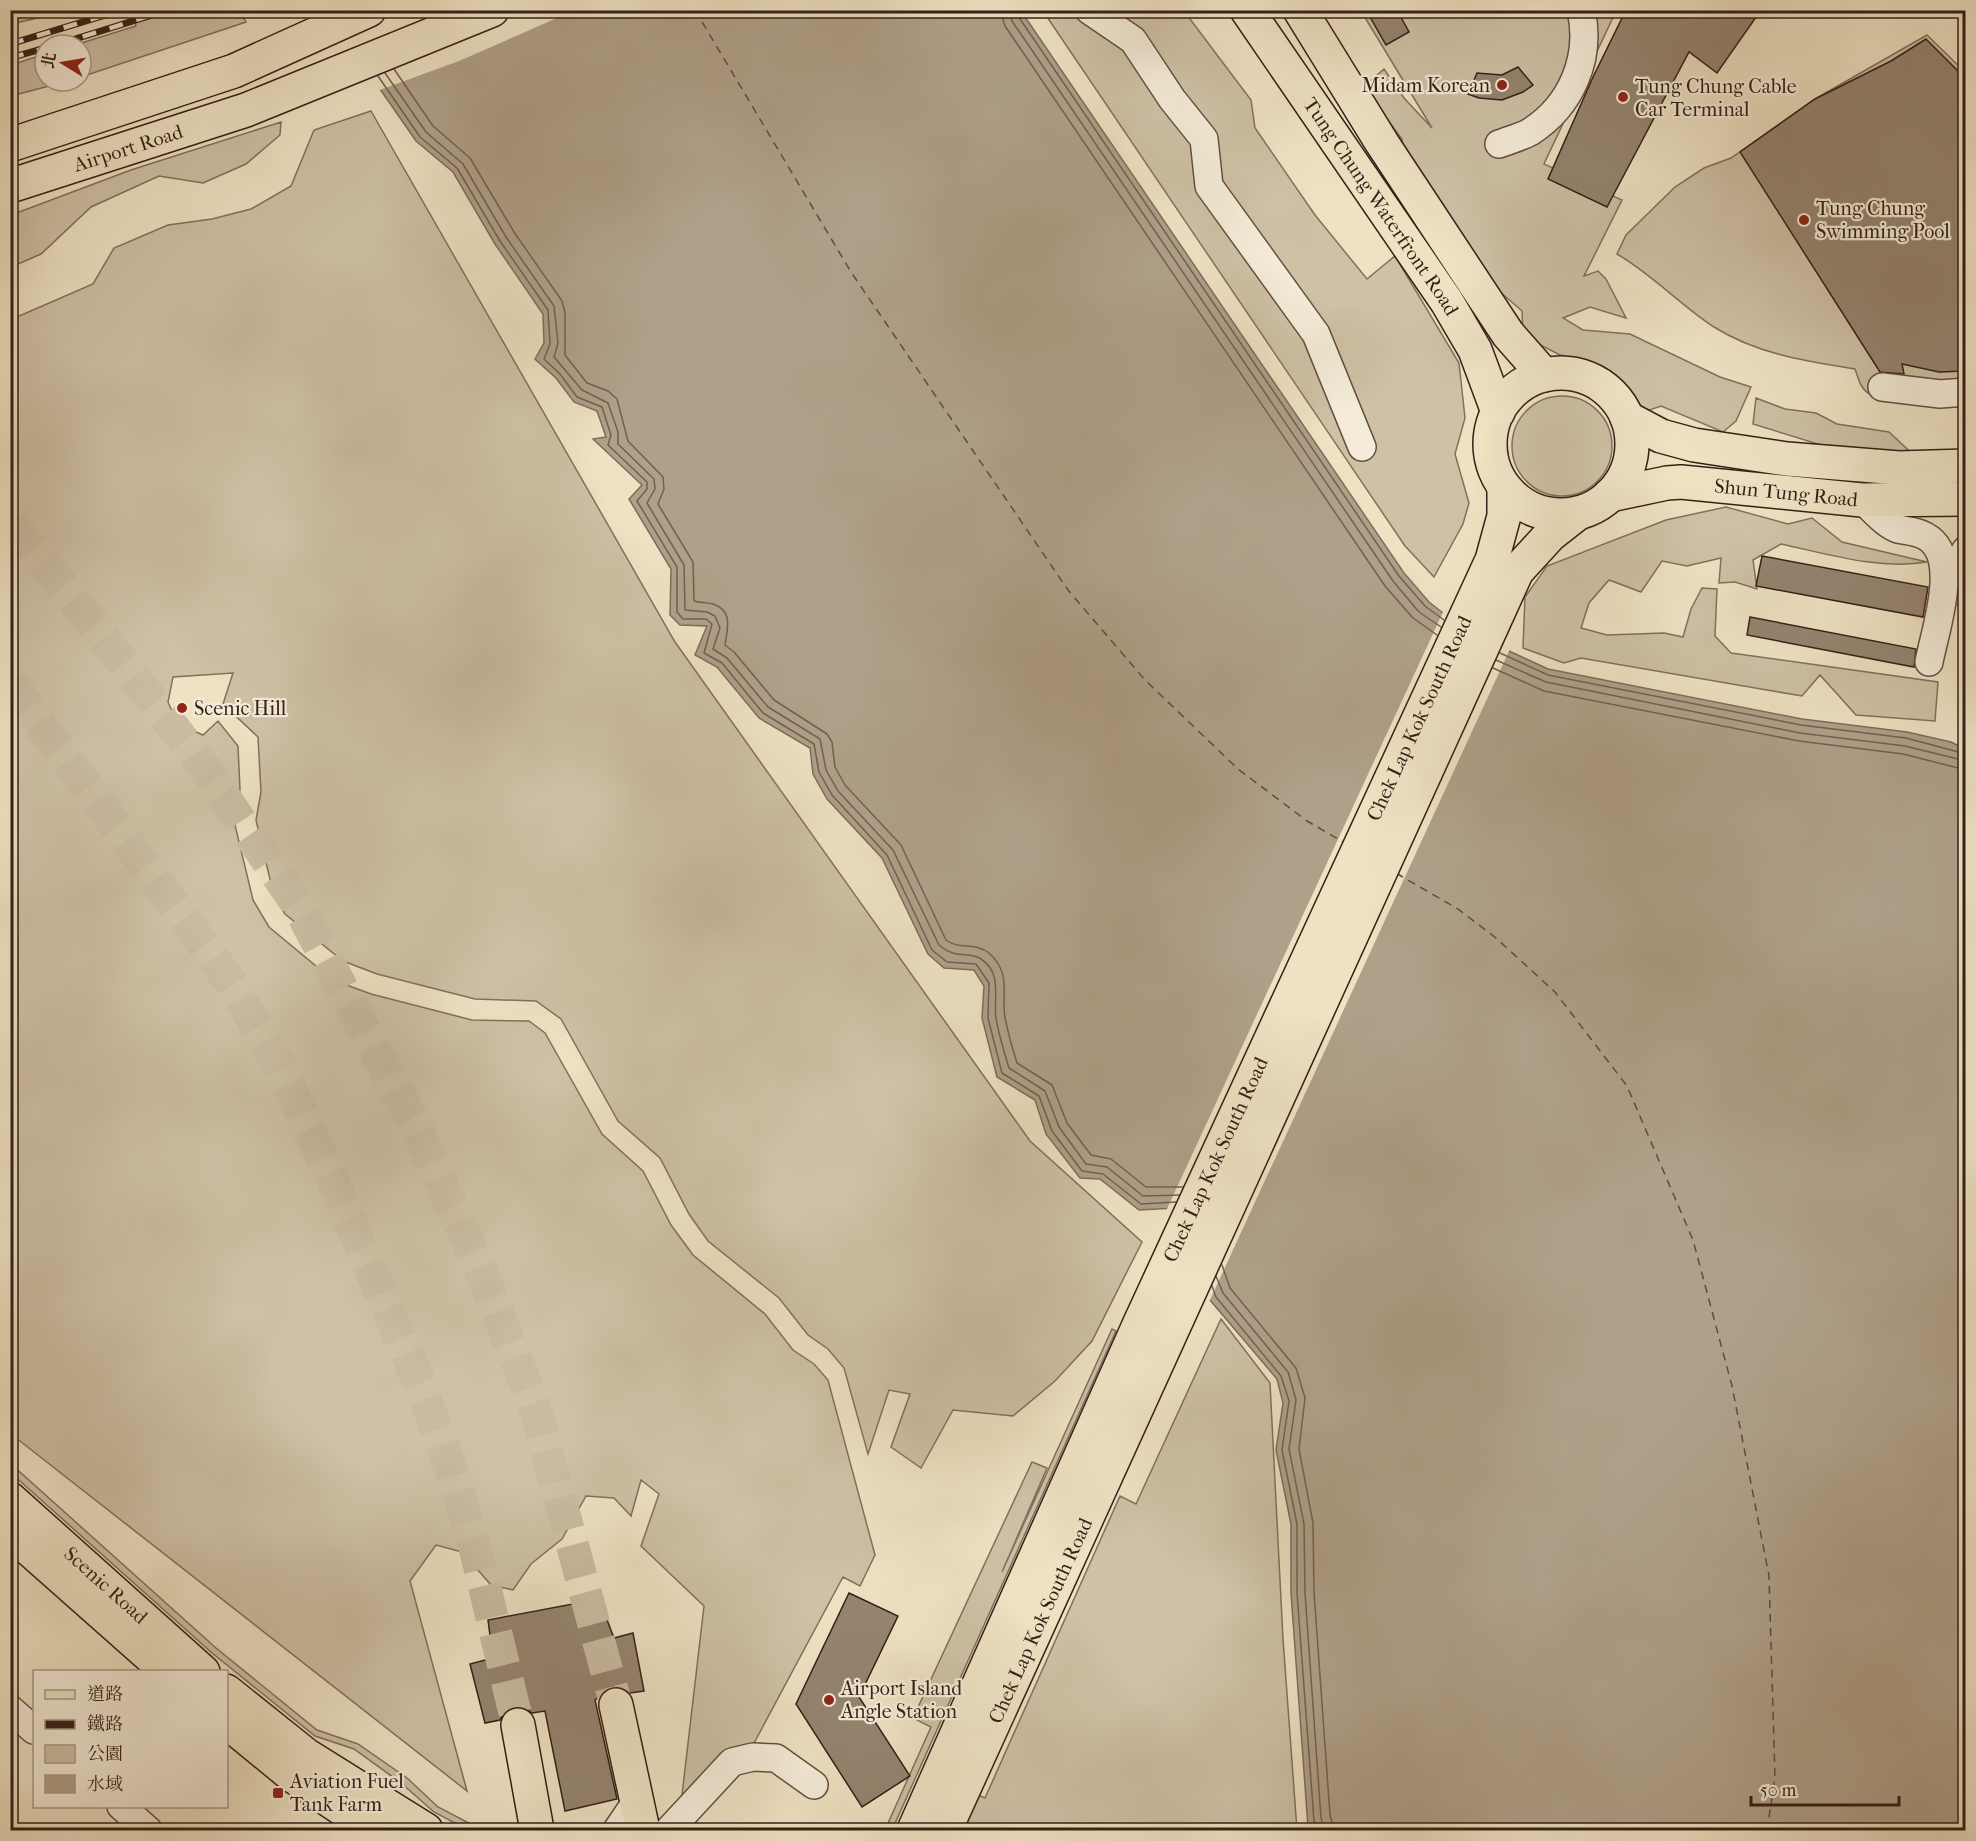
<svg xmlns="http://www.w3.org/2000/svg" width="1976" height="1841" font-family="'IM FELL French Canon','Noto Serif TC',serif">
<style>
.green{fill:#cec1a6;stroke:#81705e;stroke-width:1.5}
.water{fill:#afa089;stroke:#7e6c5b;stroke-width:1.5}
.pier{fill:#eee2c3}
.lines{fill:none;stroke-linecap:round;stroke-linejoin:round}
.shore{stroke:#726050;stroke-width:1.5}
.ferry{stroke:#5f4c3f;stroke-width:1.5;stroke-dasharray:8 6;stroke-linecap:butt}
.building{fill:#958470;stroke:#341f17;stroke-width:1.5}
.highway-tunnel{stroke:#c9bba1;stroke-width:33;stroke-dasharray:33 16;stroke-linecap:butt}
.minor-casing{stroke:#625042;stroke-width:30}
.major-casing{stroke:#341f17;stroke-width:36}
.highway-casing{stroke:#341f17;stroke-width:36}
.minor{stroke:#f4ecd8;stroke-width:27}
.major{stroke:#eee2c3;stroke-width:33}
.highway{stroke:#eee2c3;stroke-width:33}
.rail-casing{stroke:#341f17;stroke-width:7}
.rail{stroke:#f4ecd8;stroke-width:4.5;stroke-dasharray:14;stroke-linecap:butt}
.poi-dot{fill:#8f2418;stroke:#f4ecd8;stroke-width:2}
.labels{text-anchor:middle;stroke-width:4.5;stroke-linejoin:round;paint-order:stroke}
.poi-label{font-size:20px;fill:#341f17;stroke:#f4ecd8;text-anchor:start}
.street-label{font-size:20px;fill:#341f17;stroke:#f4ecd8}
</style>
<rect width="100%" height="100%" fill="#eee2c3"/>
<filter id="stains"><feTurbulence type="fractalNoise" baseFrequency=".00333" numOctaves="4"/><feColorMatrix values="0 0 0 0 .2 0 0 0 0 .09 0 0 0 0 .02 0 0 0 .5 -.17"/></filter>
<radialGradient id="worn" r=".72"><stop offset=".6" stop-color="#630" stop-opacity="0"/><stop offset="1" stop-color="#630" stop-opacity=".3"/></radialGradient>
<path class="green" d="M 11,10 L 69,10 L 69,11 L 11,24 Z
M 133,11 L 239,11 L 246,22 L 81,77 L 81,45 L 75,45 L 136,26 Z
M 1043,11 L 1184,11 L 1251,100 L 1255,128 L 1315,215 L 1367,279 L 1395,256 L 1459,363 L 1465,418 L 1455,454 L 1469,503 L 1463,524 L 1434,577 L 1405,546 Z
M 1361,11 L 1616,11 L 1544,164 L 1622,200 L 1584,276 L 1598,271 L 1606,279 L 1626,318 L 1590,307 L 1563,318 L 1583,330 L 1630,334 L 1720,377 L 1751,387 L 1736,421 L 1723,432 L 1661,406 L 1644,412 L 1621,388 L 1579,360 L 1560,355 L 1523,336 L 1522,311 L 1499,291 L 1467,308 L 1458,277 L 1407,191 L 1402,139 L 1363,87 L 1384,69 L 1404,98 L 1432,128 Z
M 1927,35 L 1965,72 L 1965,406 C 1941,408 1890,406 1868,393 C 1860,388 1858,377 1855,369 C 1805,361 1757,354 1714,327 C 1680,305 1652,274 1617,254 L 1626,235 L 1675,187 L 1704,168 L 1731,158 L 1815,99 Z
M 45,54 L 45,81 L 68,81 L 11,96 L 11,65 Z
M 371,111 L 675,642 L 1030,1141 L 1142,1242 L 1092,1341 L 1055,1381 L 1013,1416 L 953,1410 L 921,1468 L 891,1447 L 910,1394 L 889,1390 L 868,1454 L 844,1368 L 828,1349 L 808,1335 L 779,1298 L 708,1241 L 689,1214 L 660,1158 L 618,1121 L 561,1019 L 536,1001 L 475,999 L 377,974 L 343,961 L 285,914 L 273,892 L 256,820 L 261,792 L 258,737 L 223,704 L 233,673 L 173,677 L 168,702 L 178,724 L 203,735 L 218,721 L 238,746 L 240,790 L 234,821 L 253,900 L 269,927 L 333,980 L 371,994 L 472,1020 L 529,1021 L 545,1033 L 602,1134 L 643,1171 L 671,1225 L 693,1255 L 765,1314 L 793,1350 L 814,1364 L 828,1380 L 875,1555 L 860,1586 L 843,1577 L 753,1745 L 682,1795 L 704,1606 L 641,1546 L 659,1494 L 641,1480 L 631,1516 L 614,1498 L 586,1496 L 562,1539 L 531,1564 L 513,1590 L 491,1585 L 462,1552 L 436,1545 L 410,1581 L 467,1791 L 11,1434 L 10,320 L 93,284 L 114,248 L 168,225 L 212,219 L 251,209 L 291,186 L 314,130 Z
M 281,122 L 280,135 L 246,164 L 203,183 L 159,176 L 91,207 L 41,254 L 11,267 L 11,215 L 131,170 Z
M1512 446a50 50 0 1 1 100 0a50 50 0 1 1-100 0Z
M 1756,398 L 1785,409 L 1816,413 L 1837,424 L 1889,432 L 1917,458 L 1847,453 L 1753,424 Z
M 1726,507 L 1788,524 L 1812,518 L 1842,542 L 1927,562 C 1878,570 1828,554 1781,544 L 1753,560 L 1757,589 L 1735,582 L 1719,583 L 1721,558 L 1687,566 L 1662,561 L 1641,592 L 1609,580 L 1589,603 L 1581,628 L 1607,635 L 1664,633 L 1683,637 L 1691,609 L 1702,588 L 1717,589 L 1715,636 L 1731,653 L 1938,682 L 1935,721 L 1856,715 L 1820,675 L 1802,696 L 1581,658 L 1564,663 L 1523,648 L 1525,597 L 1547,566 L 1666,520 Z
M 1965,577 L 1965,605 L 1951,605 Z
M 1221,1319 L 1270,1383 L 1283,1639 L 1297,1830 L 964,1830 L 976,1794 L 985,1798 L 1120,1496 L 1136,1504 Z
M 1112,1329 L 1116,1331 L 892,1830 L 885,1830 L 931,1727 L 913,1718 L 1032,1462 L 1047,1468 L 1002,1572 Z
M 11,1464 L 216,1648 L 317,1730 L 358,1744 L 407,1778 L 438,1807 L 482,1830 L 468,1830 L 434,1812 L 401,1783 L 354,1749 L 315,1736 L 212,1653 L 11,1473 Z"/>
<path class="water" d="M 326,11 L 1021,11 L 1404,573 L 1429,602 L 1443,613 L 1509,651 L 1548,669 L 1802,719 L 1907,732 L 1951,742 L 1965,749 L 1965,1830 L 1320,1830 L 1308,1827 L 1291,1593 L 1291,1524 L 1276,1450 L 1283,1403 L 1277,1379 L 1210,1300 L 1177,1208 L 1139,1210 L 1100,1179 L 1080,1178 L 1046,1134 L 1035,1100 L 997,1077 L 982,1018 L 984,986 L 974,970 L 944,968 L 928,954 L 882,858 L 827,799 L 813,774 L 810,748 L 759,718 L 717,667 L 695,655 L 707,626 L 680,625 L 670,615 L 671,569 L 629,499 L 642,485 L 593,439 L 606,437 L 597,411 L 574,402 L 556,378 L 535,359 L 544,343 L 543,314 L 495,244 L 453,172 L 416,141 Z"/>
<path class="pier" d="M 323,10 L 573,11 L 459,61 L 377,91 Z
M 1444,610 L 1510,649 L 1209,1302 L 1175,1211 L 1166,1211 Z"/>
<g class="lines">
<path class="shore" d="M 1000,10 L 1005,26 L 1385,586 L 1413,618 L 1437,635
M 1009,10 L 1012,21 L 1393,581 L 1419,612 L 1441,627
M 1017,10 L 1018,16 L 1399,576 L 1425,606 L 1444,620
M 394,69 L 433,126 L 470,158 L 514,232 L 562,301 L 565,313 L 565,355 L 587,383 L 608,391 L 617,399 L 628,441 L 663,477 L 664,489 L 658,504 L 693,562 L 694,601 C 700,603 706,602 713,604 C 734,611 727,629 725,645 L 734,652 L 774,700 L 827,734 L 832,742 L 835,767 L 845,785 L 901,845 L 946,940 C 958,950 976,942 989,953 C 1012,974 1001,993 1005,1018 C 1008,1033 1012,1048 1017,1063 L 1052,1085 L 1067,1123 L 1091,1155 L 1111,1159 L 1146,1187 L 1183,1187
M 385,73 L 426,132 L 463,164 L 506,237 L 554,306 L 558,343 L 554,357 L 582,390 L 608,403 L 618,432 L 618,444 L 654,479 L 655,489 L 647,503 L 684,565 L 685,610 L 707,612 L 715,616 L 720,628 L 713,649 L 727,658 L 768,707 L 820,739 L 826,770 L 838,791 L 893,850 L 939,945 C 958,961 968,950 981,959 C 1003,973 993,998 996,1019 C 999,1035 1004,1052 1009,1068 L 1045,1091 L 1059,1127 L 1086,1164 L 1107,1167 L 1143,1196 L 1179,1195
M 378,76 L 420,137 L 457,168 L 500,241 L 548,310 L 550,344 L 544,359 L 560,374 L 577,397 L 602,407 L 611,435 L 608,445 L 647,482 L 647,489 L 637,501 L 677,567 L 677,612 L 683,619 L 706,619 L 712,624 L 704,653 L 722,663 L 763,713 L 814,744 L 819,772 L 832,795 L 887,855 L 932,950 L 947,962 L 976,964 L 989,983 L 988,1018 L 1002,1073 L 1039,1096 L 1052,1131 L 1082,1171 L 1103,1174 L 1141,1204 L 1176,1202
M 1500,653 L 1548,675 L 1801,725 L 1906,738 L 1966,754
M 1496,660 L 1546,682 L 1800,733 L 1905,746 L 1966,761
M 1493,668 L 1544,691 L 1799,741 L 1903,754 L 1966,770
M 1222,1265 L 1230,1288 L 1296,1368 L 1305,1398 L 1299,1449 L 1313,1523 L 1314,1592 L 1330,1815 L 1334,1830
M 1216,1276 L 1223,1293 L 1288,1372 L 1296,1400 L 1289,1449 L 1304,1524 L 1305,1593 L 1321,1818 L 1325,1830
M 1212,1286 L 1216,1297 L 1281,1376 L 1289,1401 L 1282,1450 L 1297,1524 L 1297,1593 L 1314,1821 L 1318,1830"/>
<path class="ferry" d="M 695,10 L 851,272 L 1068,590 L 1145,680 L 1238,769 L 1307,821 L 1345,843
M 1396,873 L 1458,909 L 1496,938 L 1555,992 L 1627,1086 L 1693,1240 L 1732,1386 L 1769,1576 L 1775,1778 L 1767,1830"/>
</g>
<path class="building" d="M 1366,10 L 1397,10 L 1409,32 L 1386,45 Z
M 1626,10 L 1761,10 L 1717,73 L 1689,52 L 1607,207 L 1548,179 L 1593,77 Z
M 1926,39 L 1965,78 L 1965,371 L 1939,372 L 1902,364 L 1904,374 L 1880,372 L 1740,152 L 1815,99 L 1891,61 Z
M 1518,67 L 1533,85 L 1523,92 L 1502,100 L 1479,98 L 1468,94 L 1477,73 L 1502,75 Z
M 1762,556 L 1928,587 L 1923,617 L 1756,586 Z
M 1750,617 L 1916,649 L 1914,667 L 1747,635 Z
M 849,1593 L 898,1616 L 859,1697 L 910,1776 L 862,1807 L 796,1704 Z
M 599,1599 L 614,1638 L 633,1633 L 644,1691 L 630,1693 L 622,1687 L 613,1687 L 595,1700 L 617,1799 L 565,1811 L 545,1711 L 532,1713 L 524,1707 L 514,1707 L 505,1711 L 500,1720 L 485,1723 L 470,1664 L 493,1658 L 488,1620 Z"/>
<g class="lines">
<path class="highway-tunnel" d="M 10,525 L 40,557 L 201,763 L 297,904 L 412,1119 L 476,1259 L 534,1404 L 616,1705
M 10,682 L 232,984 L 281,1069 L 325,1163 L 420,1384 L 449,1464 L 474,1543 L 518,1725"/>
<defs>
<path id="minor" d="M 1089,10 L 1133,40 L 1172,99 L 1204,139 L 1209,186 L 1316,334 L 1362,447
M 1499,144 C 1509,140 1521,137 1530,132 C 1571,106 1592,58 1581,10
M 1882,387 L 1940,394 L 1966,392
M 1862,500 C 1873,509 1884,524 1898,529 C 1907,531 1916,531 1925,536 C 1962,555 1935,630 1929,662
M 1944,583 L 1966,550
M 10,1709 L 34,1730
M 121,1806 L 148,1830
M 617,1830 L 638,1799
M 669,1830 L 732,1762 L 753,1757 L 776,1758 L 814,1785"/>
<g id="major">
<path id="s1" d="M 1247,10 L 1447,302 L 1475,350 L 1498,412"/>
<path d="M 1300,10 L 1382,143 L 1508,334 L 1544,375"/>
<circle cx="1561" cy="444" r="71"/>
<path d="M 1627,418 L 1661,436 L 1694,445 L 1787,459 L 1899,468 L 1966,466"/>
<path id="s2" d="M 1610,495 L 1667,483 L 1681,482 L 1862,500 L 1966,499"/>
<path id="s3" d="M 10,1499 L 203,1672"/>
<path d="M 10,1532 L 168,1672"/>
<path d="M 226,1691 L 306,1755 L 426,1830"/>
<path d="M 226,1721 L 293,1776 L 374,1830"/>
<path id="s4" d="M 914,1830 L 1139,1325 L 1492,560 L 1504,516 L 1504,487"/>
<path id="s5" d="M 945,1830 L 1517,571 L 1550,535 L 1578,513"/>
</g>
<g id="highway">
<path d="M 10,145 L 234,71 L 369,10"/>
<path id="s6" d="M 10,186 L 246,110 L 492,10"/>
<path d="M 616,1705 L 643,1830"/>
<path d="M 518,1725 L 537,1830"/>
</g>
</defs>
<use href="#minor" class="minor-casing"/>
<use href="#major" class="major-casing"/>
<use href="#highway" class="highway-casing"/>
<use href="#minor" class="minor"/>
<use href="#major" class="major"/>
<use href="#highway" class="highway"/>
<defs>
<path id="rail" d="M 10,44 L 122,10
M 56,45 L 168,10
M 10,58 L 45,48"/>
</defs>
<use href="#rail" class="rail-casing"/>
<use href="#rail" class="rail"/>
</g>
<g class="poi-dot">
<circle cx="1502" cy="85" r="6"/>
<circle cx="1623" cy="97" r="6"/>
<circle cx="1804" cy="220" r="6"/>
<circle cx="182" cy="708" r="6"/>
<circle cx="829" cy="1700" r="6"/>
<rect x="272" y="1787" width="12" height="12" rx="3"/>
</g>
<g class="labels">
<g class="poi-label">
<text x="1490" y="92" text-anchor="end">Midam Korean</text>
<text x="1635" y="93">Tung Chung Cable<tspan x="1635" dy="23">Car Terminal</tspan></text>
<text x="1816" y="215">Tung Chung<tspan x="1816" dy="23">Swimming Pool</tspan></text>
<text x="194" y="715">Scenic Hill</text>
<text x="841" y="1695">Airport Island<tspan x="841" dy="23">Angle Station</tspan></text>
<text x="290" y="1788">Aviation Fuel<tspan x="290" dy="23">Tank Farm</tspan></text>
</g>
<g class="street-label">
<text dy="7" stroke="none"><textPath href="#s6" startOffset="124">Airport Road</textPath></text>
<text dy="7" stroke="none"><textPath href="#s1" startOffset="238">Tung Chung Waterfront Road</textPath></text>
<text dy="7" stroke="none"><textPath href="#s2" startOffset="178">Shun Tung Road</textPath></text>
<text dy="7" stroke="none"><textPath href="#s4" startOffset="1221">Chek Lap Kok South Road</textPath></text>
<text dy="7" stroke="none"><textPath href="#s4" startOffset="735">Chek Lap Kok South Road</textPath></text>
<text dy="7" stroke="none"><textPath href="#s3" startOffset="129">Scenic Road</textPath></text>
<text dy="7" stroke="none"><textPath href="#s5" startOffset="230">Chek Lap Kok South Road</textPath></text>
</g>
</g>
<rect width="1976" height="1841" fill="none" stroke="#eee2c3" stroke-width="36"/>
<rect x="12" y="12" width="1952" height="1817" fill="none" stroke="#341f17" stroke-width="3"/>
<rect x="18" y="18" width="1940" height="1805" fill="none" stroke="#341f17" stroke-width="1.5"/>
<rect x="33" y="1670" width="195" height="138" fill="#f4ecd8" stroke="#a79a8b" stroke-width="1.5"/>
<rect x="45" y="1690" width="30" height="9" fill="#eee2c3" stroke="#a79a8b" stroke-width="1.5"/>
<text x="87" y="1700" font-size="18" fill="#341f17">道路</text>
<rect x="45" y="1720" width="30" height="9" fill="#341f17" stroke="#a79a8b" stroke-width="1.5"/>
<text x="87" y="1730" font-size="18" fill="#341f17">鐵路</text>
<rect x="45" y="1745" width="30" height="18" fill="#cec1a6" stroke="#a79a8b" stroke-width="1.5"/>
<text x="87" y="1760" font-size="18" fill="#341f17">公園</text>
<rect x="45" y="1775" width="30" height="18" fill="#afa089" stroke="#a79a8b" stroke-width="1.5"/>
<text x="87" y="1790" font-size="18" fill="#341f17">水域</text>
<g transform="translate(63 63) rotate(281)"><circle r="28" fill="#f4ecd8" stroke="#a79a8b" stroke-width="1.5"/>
<path d="M0-4.5L10 22L0 15L-10 22Z" fill="#8f2418"/>
<text y="-9" font-size="16" font-weight="bold" text-anchor="middle" fill="#341f17">北</text>
</g>
<path d="M1751 1796v9h148v-9" fill="none" stroke="#341f17" stroke-width="3"/>
<text x="1760" y="1796" font-size="18" fill="#341f17" stroke="#f4ecd8" stroke-width="4.5" paint-order="stroke">50 m</text>
<rect width="100%" height="100%" filter="url(#stains)"/>
<rect width="100%" height="100%" fill="url(#worn)"/>
</svg>
